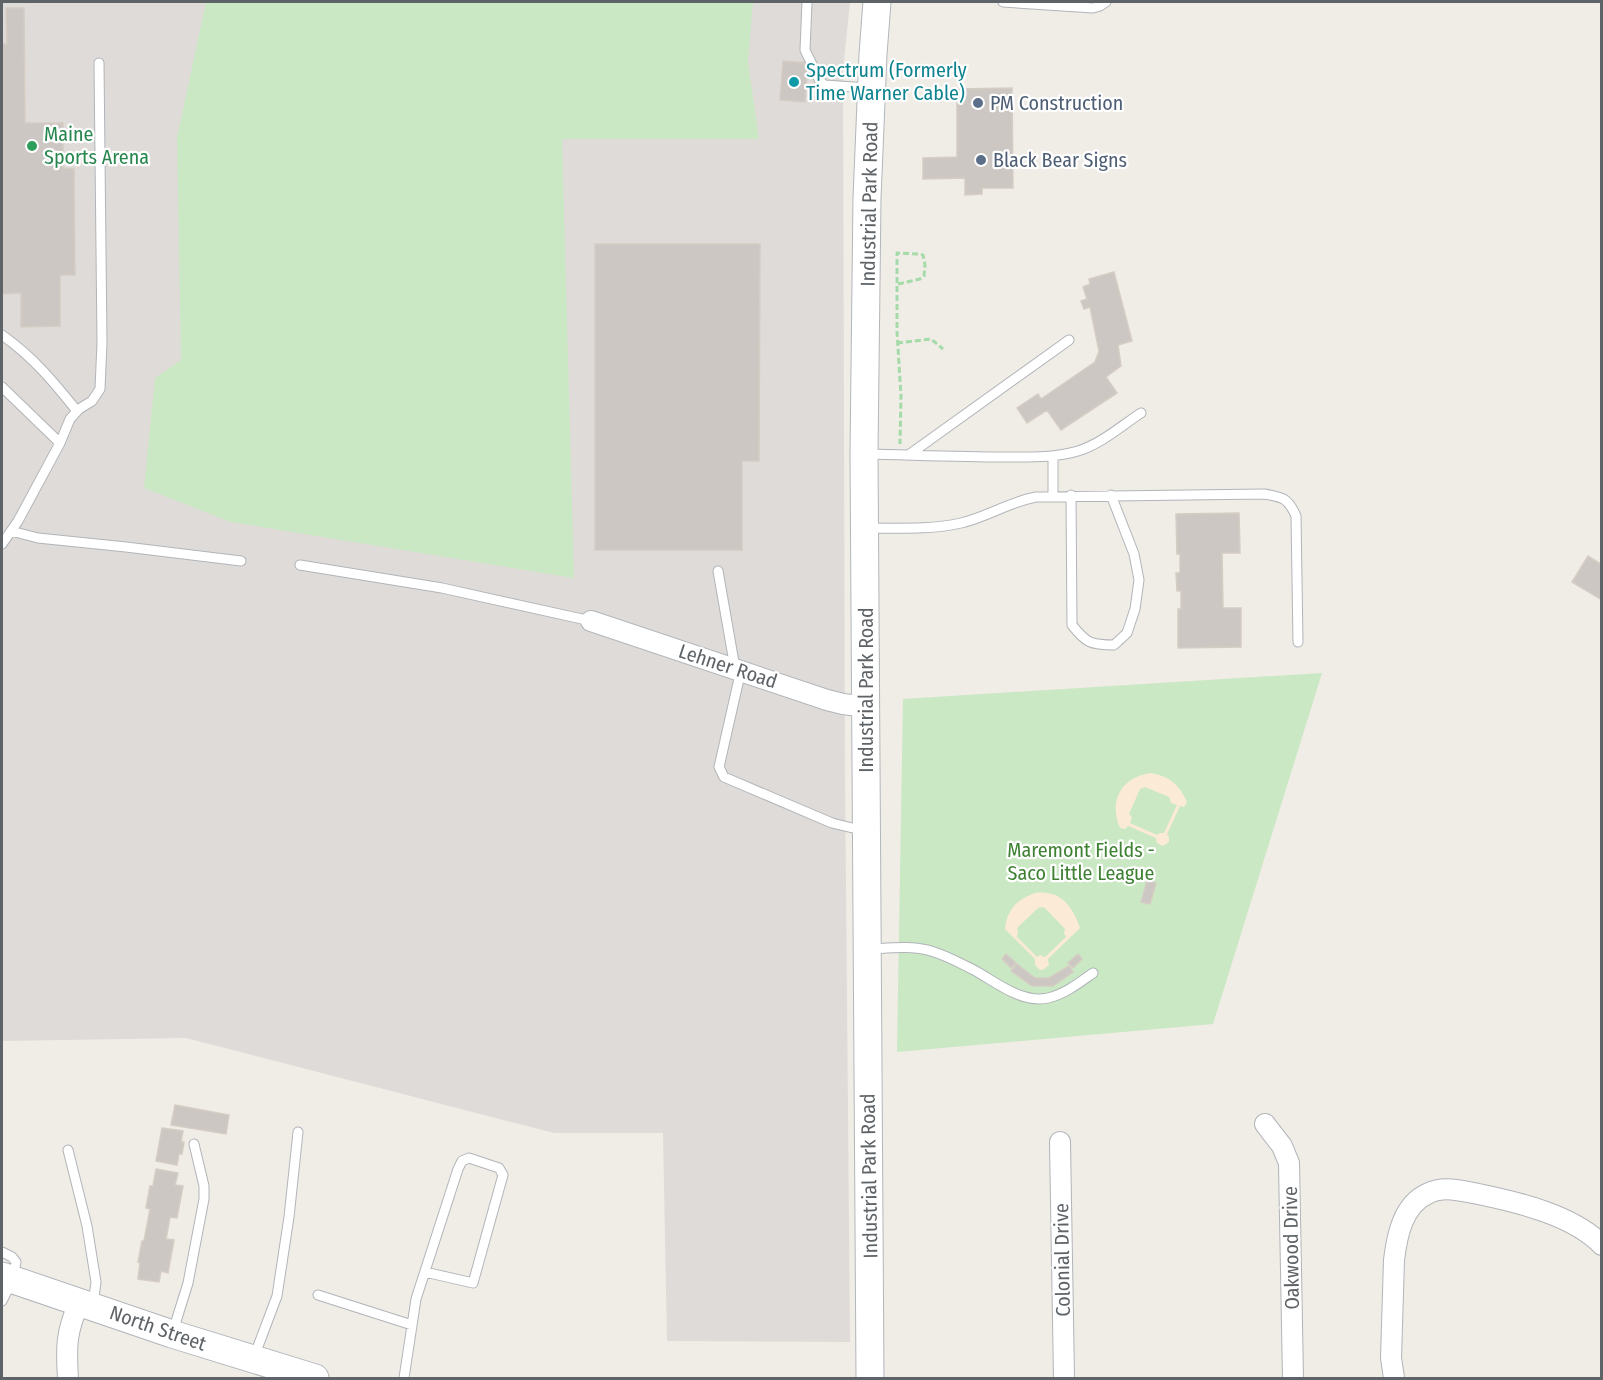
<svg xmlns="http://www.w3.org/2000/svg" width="1603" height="1380" font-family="'Fira Sans Condensed',sans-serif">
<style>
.industrial{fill:#dfdbd8}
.green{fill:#cae8c3}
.sand{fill:#fbebd6;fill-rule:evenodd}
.building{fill:#ccc7c3;stroke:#d5cdc4;stroke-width:1.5}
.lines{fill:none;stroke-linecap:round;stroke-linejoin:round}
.service-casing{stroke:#b1b5b9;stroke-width:11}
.minor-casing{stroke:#b1b5b9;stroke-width:22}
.secondary-casing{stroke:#b2b7bb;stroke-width:29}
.path{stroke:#a5daa9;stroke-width:3;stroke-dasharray:6 3;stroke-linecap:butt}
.service{stroke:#fff;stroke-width:9}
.minor{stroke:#fff;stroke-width:20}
.secondary{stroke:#fff;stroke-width:27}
.culture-dot{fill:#0f9aa8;stroke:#fff;stroke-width:2}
.service-dot{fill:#5c6f8a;stroke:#fff;stroke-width:2}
.leisure-dot{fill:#2e9e5b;stroke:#fff;stroke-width:2}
.labels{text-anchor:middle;stroke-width:4.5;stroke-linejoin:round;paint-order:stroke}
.culture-label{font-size:20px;fill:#0d838f;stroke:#fff;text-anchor:start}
.service-label{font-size:20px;fill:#4e5e75;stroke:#fff;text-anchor:start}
.leisure-label{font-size:20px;fill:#27864d;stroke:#fff;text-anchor:start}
.street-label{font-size:20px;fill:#5e6367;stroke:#fff}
.park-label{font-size:20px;fill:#3e8132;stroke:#fff}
</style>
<rect width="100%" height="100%" fill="#f0ece6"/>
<path class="industrial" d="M 2,2 L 850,2 L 843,70 L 845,773 L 850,1342 L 667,1341 L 663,1133 L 554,1133 L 186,1038 L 2,1041 Z"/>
<path class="green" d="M 206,2 L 753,2 L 748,62 L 759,139 L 562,139 L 574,578 L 231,522 L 144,488 L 155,378 L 181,360 L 177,138 Z
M 1322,673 L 1213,1024 L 897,1052 L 903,699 Z"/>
<path class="sand" d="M 1151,773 C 1169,776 1180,785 1187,802 L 1184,807 L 1180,806 L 1167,834 L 1169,837 L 1169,842 L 1163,846 L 1157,843 L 1156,838 L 1128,826 L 1125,829 L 1120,828 C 1108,800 1122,777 1151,773 ZM 1145,787 L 1169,797 L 1171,803 L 1177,805 L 1164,833 L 1160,833 L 1157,835 L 1130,823 L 1132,817 L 1129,814 L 1140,789 Z
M 1035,893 C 1060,890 1072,905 1080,928 L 1048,959 L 1049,965 L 1043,970 L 1040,970 L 1035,965 L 1035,959 L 1005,929 C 1007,910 1017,899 1035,893 ZM 1044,907 L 1065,929 L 1064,933 L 1066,937 L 1045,957 L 1040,955 L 1037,957 L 1017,937 L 1018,932 L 1017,928 L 1038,908 Z"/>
<path class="building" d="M 6,8 L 24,8 L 25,123 L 63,123 L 63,168 L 74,169 L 75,275 L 60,275 L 60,326 L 21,327 L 21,293 L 2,294 L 2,44 L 7,44 Z
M 783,61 L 808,63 L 805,102 L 780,100 Z
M 1012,88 L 1013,188 L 982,188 L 982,194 L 965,195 L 965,178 L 923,179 L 923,158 L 957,157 L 957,100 L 960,99 L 959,89 Z
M 595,244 L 760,244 L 759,461 L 742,461 L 742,550 L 595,550 Z
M 1114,272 L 1132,341 L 1118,345 L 1121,366 L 1106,377 L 1117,393 L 1061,430 L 1047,410 L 1027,423 L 1017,408 L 1038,394 L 1041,399 L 1095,362 L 1099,351 L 1090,307 L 1084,309 L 1081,301 L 1087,299 L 1083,287 L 1090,284 L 1089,279 Z
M 1239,513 L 1240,553 L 1222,553 L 1223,608 L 1241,608 L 1241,647 L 1178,648 L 1178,609 L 1181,609 L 1181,591 L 1177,591 L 1176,573 L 1180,573 L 1180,554 L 1177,554 L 1176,514 Z
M 1588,556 L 1602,565 L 1602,600 L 1572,582 Z
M 1147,881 L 1156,883 L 1150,904 L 1141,902 Z
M 1006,954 L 1016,963 L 1011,968 L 1002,959 Z
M 1078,954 L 1082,959 L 1073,968 L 1068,963 Z
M 1017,964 L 1035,978 L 1049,978 L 1069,966 L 1073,972 L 1053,986 L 1032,986 L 1011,971 Z
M 175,1105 L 229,1115 L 226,1134 L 171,1125 Z
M 162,1128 L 183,1131 L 181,1142 L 184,1142 L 182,1154 L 179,1154 L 177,1165 L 156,1161 Z
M 156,1169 L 178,1173 L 175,1185 L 183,1186 L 177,1218 L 170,1217 L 166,1239 L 174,1240 L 168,1273 L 161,1271 L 159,1282 L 138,1279 L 140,1263 L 138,1262 L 142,1241 L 144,1241 L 150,1209 L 146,1208 L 150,1186 L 153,1186 Z"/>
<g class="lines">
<defs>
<path id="service" d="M 807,2 L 805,50 L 820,81 L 824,85 L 869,88
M 1003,2 L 1093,8 L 1100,6 L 1106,2
M 2,335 C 34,358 52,380 77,411
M 2,387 L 60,443 L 18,521 L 2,544
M 60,443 L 70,419 L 79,409 L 92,401 L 100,389 L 102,343 L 99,63
M 867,454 C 913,455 959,457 1005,457 C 1030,457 1054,458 1078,451 C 1101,444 1121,426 1141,413
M 910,454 L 1069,340
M 1053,457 L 1053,496
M 1071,495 L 1072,625 C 1086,643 1091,645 1114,645 L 1127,633 L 1135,609 L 1139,580 L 1134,554 L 1111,495
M 867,528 C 898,528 931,530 961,523 C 987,517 1009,502 1036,497 L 1264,494 C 1283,497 1288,498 1296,516 L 1298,642
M 11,531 L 38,538 L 126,547 L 241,561
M 300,565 L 442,588 L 591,621
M 718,571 L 735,668
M 741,670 L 719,767 L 724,777 L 832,823 L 865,831
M 870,949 C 891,948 914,945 934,952 C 947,956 960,963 972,969 C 995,981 1021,1004 1048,998 C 1065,994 1079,983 1093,973
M 68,1150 L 87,1226 L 96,1282 L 93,1304
M 2,1252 L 12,1257 L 16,1262 L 12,1281 L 2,1301
M 318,1295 L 412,1325
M 173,1331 L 188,1283 L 204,1199 L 204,1186 L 194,1144
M 254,1357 L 277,1296 L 289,1217 L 298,1132
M 404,1378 L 416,1299 L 458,1169 L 462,1161 L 469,1158 L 499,1168 L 503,1175 L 473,1283 L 425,1272"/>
<path id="minor" d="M 591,621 L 827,700 L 843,704 L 866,707
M 1265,1124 L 1282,1146 L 1289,1163 L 1293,1378
M 1060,1142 L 1064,1378
M 68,1378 C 66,1347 66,1332 79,1303
M 1394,1378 L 1391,1358 L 1394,1260 C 1397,1235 1403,1204 1429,1193 C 1445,1185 1467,1192 1483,1195 C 1521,1203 1574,1216 1602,1245"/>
<path id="secondary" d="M 2,1276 L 172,1334 L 315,1378
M 870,1378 L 864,454 L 867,198 L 873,54 L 877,2"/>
</defs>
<use href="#service" class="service-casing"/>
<use href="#minor" class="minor-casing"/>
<use href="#secondary" class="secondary-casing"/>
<path class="path" d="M 898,284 L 920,279 L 924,276 L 925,265 L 923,255 L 921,254 L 897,253 L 897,332 L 901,396 L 900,444
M 897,343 L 931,339 L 943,349"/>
<use href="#service" class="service"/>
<use href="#minor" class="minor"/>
<use href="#secondary" class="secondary"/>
</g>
<circle class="culture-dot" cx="794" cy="82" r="6"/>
<g class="service-dot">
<circle cx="978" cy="103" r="6"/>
<circle cx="981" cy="160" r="6"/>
</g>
<circle class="leisure-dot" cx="32" cy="146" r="6"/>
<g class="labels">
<g class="culture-label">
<text x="806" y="77">Spectrum (Formerly<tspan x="806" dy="23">Time Warner Cable)</tspan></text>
</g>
<g class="service-label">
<text x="990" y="110">PM Construction</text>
<text x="993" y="167">Black Bear Signs</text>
</g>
<g class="leisure-label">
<text x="44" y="141">Maine<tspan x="44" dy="23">Sports Arena</tspan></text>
</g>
<g class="street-label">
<text transform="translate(869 204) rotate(-89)" y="7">Industrial Park Road</text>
<text transform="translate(728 666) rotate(18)" y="7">Lehner Road</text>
<text transform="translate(866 690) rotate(-90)" y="7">Industrial Park Road</text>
<text transform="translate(869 1176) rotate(-91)" y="7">Industrial Park Road</text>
<text transform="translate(1291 1248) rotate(-91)" y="7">Oakwood Drive</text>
<text transform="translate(1062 1260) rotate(-91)" y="7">Colonial Drive</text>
<text transform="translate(158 1328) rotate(19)" y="7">North Street</text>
</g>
<g class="park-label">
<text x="1081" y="857">Maremont Fields -<tspan x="1081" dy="23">Saco Little League</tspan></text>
</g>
</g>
<rect width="1603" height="1380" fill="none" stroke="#5e6367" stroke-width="6"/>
</svg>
